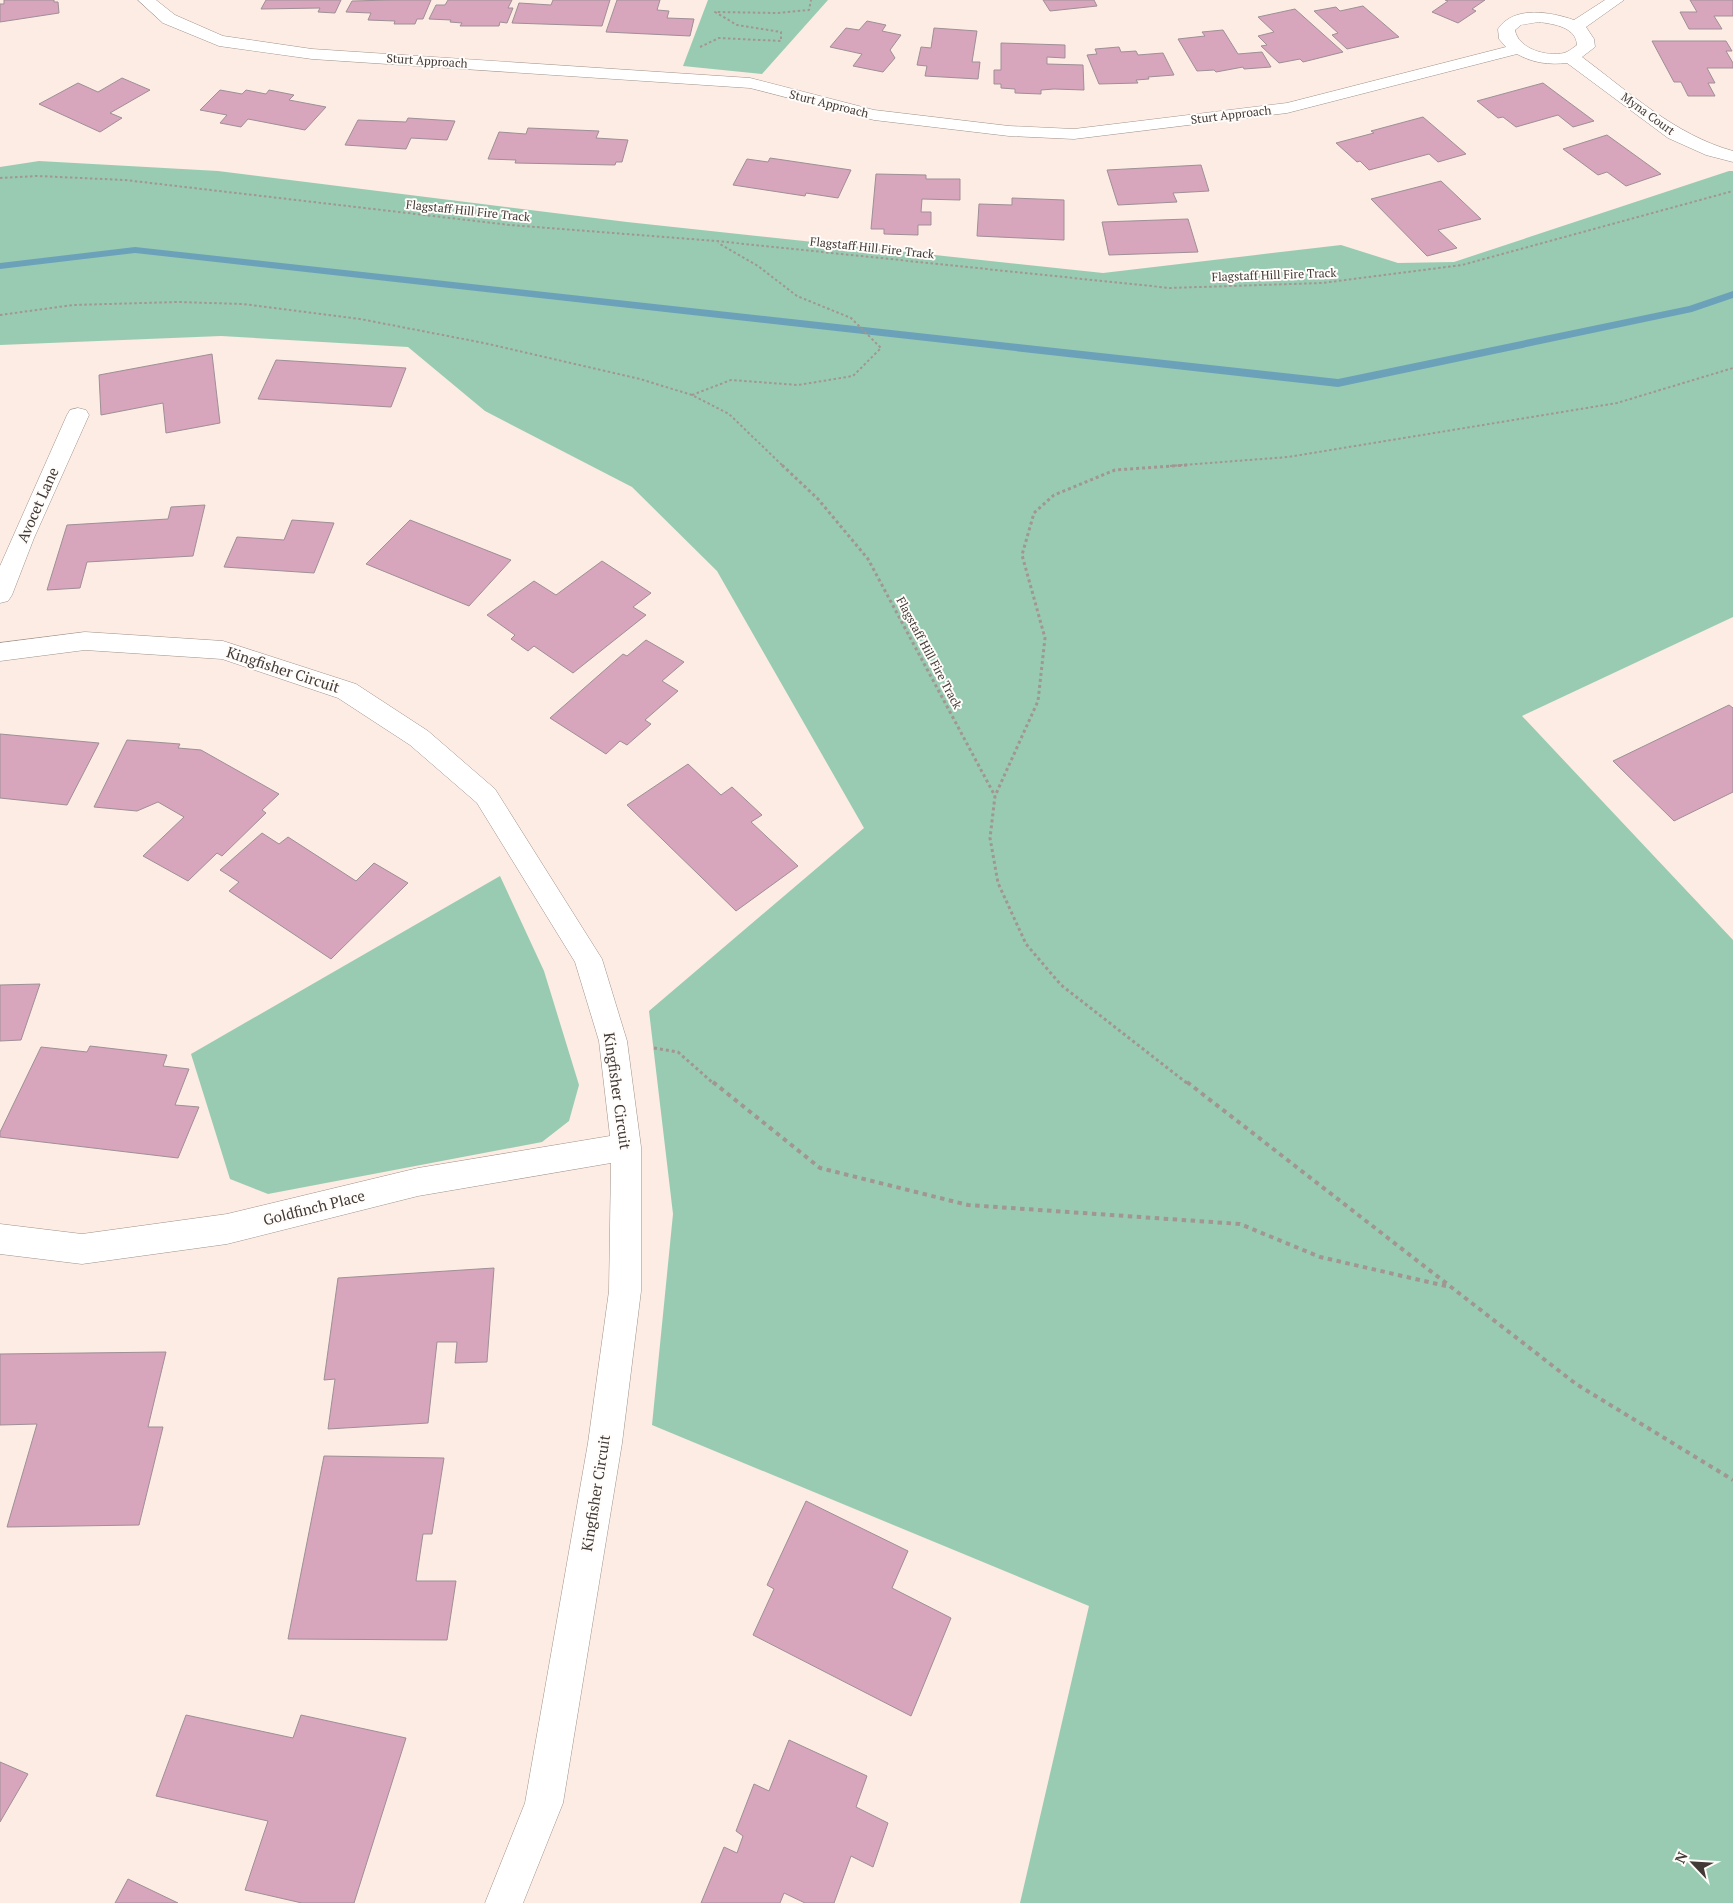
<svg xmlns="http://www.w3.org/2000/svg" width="1733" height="1903" font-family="'PT Serif',serif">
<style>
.green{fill:#99cbb3}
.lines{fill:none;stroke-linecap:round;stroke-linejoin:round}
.stream{fill:#6ca2b9;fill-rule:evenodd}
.building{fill:#d7a5bc;stroke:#9f8f96}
.minor-casing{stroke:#a0928a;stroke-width:1}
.path-far2{stroke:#a19690;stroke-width:2;stroke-dasharray:2.5 2.5;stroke-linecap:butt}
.path-far1{stroke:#a19690;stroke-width:3;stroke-dasharray:3 3;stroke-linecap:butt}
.path{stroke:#a19690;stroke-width:4;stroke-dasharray:4.5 4.5;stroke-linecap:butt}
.minor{fill:#fff;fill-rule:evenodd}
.labels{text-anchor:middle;stroke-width:4;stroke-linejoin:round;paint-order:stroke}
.far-street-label{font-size:12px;fill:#413a37;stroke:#fffcfa}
.street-label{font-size:15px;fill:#413a37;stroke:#fffcfa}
</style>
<rect width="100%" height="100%" fill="#fcece3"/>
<path class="green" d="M 708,0 L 828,0 L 762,74 L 683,66 Z
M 39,161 L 218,171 L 627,222 L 1103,273 L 1341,245 L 1398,263 L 1454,262 L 1729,171 L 1733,171 L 1733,617 L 1522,716 L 1733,940 L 1733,1903 L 1020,1903 L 1089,1606 L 652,1425 L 673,1214 L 649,1011 L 864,828 L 717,571 L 632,487 L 485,411 L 408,347 L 221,336 L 0,345 L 0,167 Z
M 500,876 L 544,971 L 579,1085 L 569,1121 L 542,1142 L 268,1194 L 230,1179 L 191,1054 Z"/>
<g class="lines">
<path class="stream" d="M 135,247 L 1338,379 L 1689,306 L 1733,291 L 1733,298 L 1692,312 L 1338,387 L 135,253 L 0,269 L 0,263 Z"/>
</g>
<path class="building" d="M 4,0 L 54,0 L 54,2 L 58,2 L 59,13 L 0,22 L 0,4 L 4,4 Z
M 266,0 L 341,0 L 335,13 L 318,12 L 320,8 L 261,9 Z
M 391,0 L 431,0 L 423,19 L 417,19 L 415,24 L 394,24 L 395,21 L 368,20 L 371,13 L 346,12 L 352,1 Z
M 448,0 L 512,0 L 508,8 L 513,8 L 507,23 L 500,22 L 499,26 L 460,26 L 462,23 L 450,22 L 451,20 L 429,19 L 436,5 L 445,5 Z
M 553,0 L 610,0 L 602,26 L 512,23 L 519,3 L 551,5 Z
M 617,0 L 660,0 L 657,10 L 669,11 L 667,18 L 694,19 L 690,36 L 606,32 Z
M 1043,0 L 1094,0 L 1097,6 L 1050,11 Z
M 1445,0 L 1485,0 L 1472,9 L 1476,11 L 1458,23 L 1432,12 L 1448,1 Z
M 1690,0 L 1733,0 L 1733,16 L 1714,16 L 1722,29 L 1689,29 L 1680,12 L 1697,12 Z
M 1363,6 L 1399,37 L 1347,49 L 1332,35 L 1338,33 L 1314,11 L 1336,7 L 1340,11 Z
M 1295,9 L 1343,52 L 1303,62 L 1300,59 L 1279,63 L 1261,46 L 1267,45 L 1258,36 L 1274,32 L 1258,17 Z
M 867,21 L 886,25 L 882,31 L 901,35 L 890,50 L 895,58 L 883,72 L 853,66 L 862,54 L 830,47 L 846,28 L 859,30 Z
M 934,28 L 977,31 L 972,62 L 980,62 L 978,79 L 925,76 L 927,66 L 917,65 L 921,47 L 931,48 Z
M 1223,30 L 1238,54 L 1262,52 L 1271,67 L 1244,69 L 1243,67 L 1216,72 L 1214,70 L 1197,71 L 1178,39 L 1205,36 L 1202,32 Z
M 1652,41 L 1726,41 L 1732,51 L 1726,51 L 1733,63 L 1733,68 L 1707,68 L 1715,83 L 1708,83 L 1715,96 L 1688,96 L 1681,82 L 1674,82 Z
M 1001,43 L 1065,45 L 1065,58 L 1047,57 L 1047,64 L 1083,65 L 1084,90 L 1054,89 L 1041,90 L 1041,94 L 1015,93 L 1015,89 L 1001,88 L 1001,84 L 994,84 L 994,70 L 1001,70 Z
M 1119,47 L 1121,52 L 1136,51 L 1138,55 L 1163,53 L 1174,75 L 1148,77 L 1149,79 L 1136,80 L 1138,83 L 1099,84 L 1087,55 L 1097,54 L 1095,49 Z
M 122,78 L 150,90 L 110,113 L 122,118 L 100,132 L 39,104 L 78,83 L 98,92 Z
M 1543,83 L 1594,121 L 1573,127 L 1558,115 L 1516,127 L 1503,117 L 1498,118 L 1477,101 Z
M 220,90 L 242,94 L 246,90 L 266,94 L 269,90 L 294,95 L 289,100 L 326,107 L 305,130 L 248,119 L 241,127 L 220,123 L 227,115 L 200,110 Z
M 1423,117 L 1466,154 L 1438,162 L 1429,154 L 1369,170 L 1360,161 L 1357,162 L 1336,143 L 1374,133 L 1371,131 Z
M 408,118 L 455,121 L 447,140 L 411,138 L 406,149 L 345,145 L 358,120 L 406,122 Z
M 528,128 L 599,131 L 596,138 L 628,140 L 622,162 L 616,162 L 615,165 L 515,163 L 516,160 L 488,159 L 499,132 L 526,134 Z
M 1607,135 L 1661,174 L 1626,186 L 1607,172 L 1598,175 L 1563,149 Z
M 770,158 L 851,170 L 838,198 L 806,193 L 805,196 L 733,185 L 747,159 L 768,162 Z
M 1201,165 L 1209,191 L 1173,193 L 1177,202 L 1118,205 L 1107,170 Z
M 876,174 L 926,175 L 926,179 L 960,179 L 960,200 L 922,199 L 921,212 L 931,212 L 931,225 L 918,225 L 918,235 L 884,234 L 884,229 L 871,229 Z
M 1441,181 L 1481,219 L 1438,230 L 1457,248 L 1427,256 L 1371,199 Z
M 1012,198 L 1064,200 L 1064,240 L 977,236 L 979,204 L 1012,205 Z
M 1188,219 L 1198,252 L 1109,255 L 1102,222 Z
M 212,354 L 220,423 L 166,433 L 163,403 L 101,415 L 99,375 Z
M 276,360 L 406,368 L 391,407 L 258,399 Z
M 205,505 L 193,556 L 87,562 L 80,588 L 47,590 L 67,525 L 168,519 L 171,507 Z
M 292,520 L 334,523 L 314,573 L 224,567 L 237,537 L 284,540 Z
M 410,520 L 511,560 L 469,606 L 366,564 Z
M 602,561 L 651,593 L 633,607 L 646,615 L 573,673 L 534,646 L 528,651 L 511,639 L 515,635 L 487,615 L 534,581 L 556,595 Z
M 646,640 L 684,662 L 662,681 L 678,691 L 645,720 L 651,724 L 627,745 L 620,741 L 606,754 L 550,718 L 623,654 L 627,656 Z
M 1729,705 L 1733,708 L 1733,792 L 1674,821 L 1613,761 Z
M 0,734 L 99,743 L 67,805 L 0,798 Z
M 127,740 L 180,744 L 178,748 L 201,750 L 279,794 L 262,810 L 266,813 L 222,856 L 217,853 L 188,881 L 143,856 L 184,817 L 158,802 L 137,811 L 94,807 Z
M 688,764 L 721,795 L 732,787 L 762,815 L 751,822 L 798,866 L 736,911 L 627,805 Z
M 262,833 L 279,844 L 288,837 L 356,881 L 374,863 L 408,883 L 331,959 L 229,891 L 239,882 L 220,870 Z
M 40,984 L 21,1040 L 0,1041 L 0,985 Z
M 90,1046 L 167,1055 L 163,1066 L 189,1069 L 175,1105 L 199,1107 L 178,1158 L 0,1137 L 0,1132 L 41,1047 L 87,1052 Z
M 494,1268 L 487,1362 L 455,1363 L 457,1342 L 437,1342 L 428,1423 L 328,1429 L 335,1379 L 324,1380 L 338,1278 Z
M 166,1352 L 148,1427 L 163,1427 L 139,1525 L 7,1527 L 37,1424 L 0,1425 L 0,1354 Z
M 324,1456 L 444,1458 L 432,1534 L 423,1534 L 416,1581 L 456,1581 L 447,1640 L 288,1639 Z
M 806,1501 L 908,1551 L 892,1588 L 951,1618 L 911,1716 L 753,1635 L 774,1589 L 767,1585 Z
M 186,1715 L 293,1738 L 301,1715 L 406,1738 L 354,1903 L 302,1903 L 245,1890 L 268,1821 L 156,1796 Z
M 789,1740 L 867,1776 L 856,1807 L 888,1823 L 873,1867 L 851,1856 L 834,1903 L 805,1903 L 784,1893 L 780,1903 L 701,1903 L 724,1847 L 737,1853 L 743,1836 L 736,1831 L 754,1784 L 769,1791 Z
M 0,1762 L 28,1774 L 0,1822 Z
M 128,1879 L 178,1903 L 115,1903 Z"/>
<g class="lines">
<defs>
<path id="minor" d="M 138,0 L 156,0 L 175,15 L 223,36 L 312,49 L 750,78 L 874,110 L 1009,126 L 1074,129 L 1287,103 L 1506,47 L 1499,39 L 1498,29 C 1514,5 1551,12 1574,20 L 1605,0 L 1624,0 L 1586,27 L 1594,39 L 1595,47 L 1582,57 C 1629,92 1675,135 1733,151 L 1733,162 L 1706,155 L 1668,138 L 1567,63 C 1549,65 1533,63 1517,54 L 1287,113 L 1074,139 L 1009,136 L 874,120 L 750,88 L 312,59 L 219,46 L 163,23 ZM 1539,22 C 1554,24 1576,27 1577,45 C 1573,48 1568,52 1564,53 C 1547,57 1518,49 1515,30 L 1521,25 Z
M 78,408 L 86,410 L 89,415 L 34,538 L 12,595 L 8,601 L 0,603 L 0,566 L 67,415 L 70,410 Z
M 85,632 L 223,641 L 356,684 L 428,731 L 495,789 L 602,959 L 627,1041 L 641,1147 L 641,1291 L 622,1443 L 563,1803 L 523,1903 L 485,1903 L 525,1803 L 588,1443 L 609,1291 L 611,1163 L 418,1196 L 227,1244 L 82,1264 L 0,1254 L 0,1224 L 82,1234 L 227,1214 L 418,1168 L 610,1136 L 599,1041 L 575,962 L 477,803 L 410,745 L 338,698 L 222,659 L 85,650 L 0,661 L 0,643 Z"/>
</defs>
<use href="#minor" class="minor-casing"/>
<path class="path-far2" d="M 700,47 L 719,38 L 781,41 L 781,32 L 737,25 L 715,12 L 778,13 L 809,10 L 811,0
M 0,178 L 37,176 L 125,180 L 510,225 L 716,241 L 1170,288 L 1322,283 L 1462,265 L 1733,191
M 0,315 L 73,305 L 178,302 L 243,304 L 360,319 L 484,343 L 640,379 L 692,395 L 729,414 L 783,466
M 692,395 L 731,380 L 798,385 L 853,376 L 881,348 L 851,318 L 797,296 L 758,266 L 718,243
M 1170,466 L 1288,457 L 1617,403 L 1733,368"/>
<path class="path-far1" d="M 782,465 L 818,499 L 868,559 L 995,796
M 1187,465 L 1115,470 L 1054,495 L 1034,513 L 1022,555 L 1045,638 L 1038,701 L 995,796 L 990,838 L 998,883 L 1026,944 L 1061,985 L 1188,1084
M 654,1048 L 678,1052 L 714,1084"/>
<path class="path" d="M 713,1082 L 820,1168 L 968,1205 L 1240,1224 L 1320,1257 L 1446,1286
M 1187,1082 L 1576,1384 L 1733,1480"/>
<use href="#minor" class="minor"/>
</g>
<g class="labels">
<g class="far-street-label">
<text transform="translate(427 61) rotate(4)" y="4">Sturt Approach</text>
<text transform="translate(829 104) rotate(14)" y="4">Sturt Approach</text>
<text transform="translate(1648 114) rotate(36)" y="4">Myna Court</text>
<text transform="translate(1231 115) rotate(-7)" y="4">Sturt Approach</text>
<text transform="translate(468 211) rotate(6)" y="4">Flagstaff Hill Fire Track</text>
<text transform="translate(872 248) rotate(6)" y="4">Flagstaff Hill Fire Track</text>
<text transform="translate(1274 275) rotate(-2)" y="4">Flagstaff Hill Fire Track</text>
<text transform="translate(929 653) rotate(62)" y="4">Flagstaff Hill Fire Track</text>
</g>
<g class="street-label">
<text transform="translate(38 505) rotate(-66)" y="5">Avocet Lane</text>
<text transform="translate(283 670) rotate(18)" y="5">Kingfisher Circuit</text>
<text transform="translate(617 1091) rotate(82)" y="5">Kingfisher Circuit</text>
<text transform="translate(314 1208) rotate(-14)" y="5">Goldfinch Place</text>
<text transform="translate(596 1493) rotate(-81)" y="5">Kingfisher Circuit</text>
</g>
</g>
<g transform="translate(1693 1863) rotate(295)" stroke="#fffcfa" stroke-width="4" paint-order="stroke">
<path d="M0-4L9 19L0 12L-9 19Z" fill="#413a37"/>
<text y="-8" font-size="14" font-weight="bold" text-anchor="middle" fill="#413a37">N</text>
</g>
</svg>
